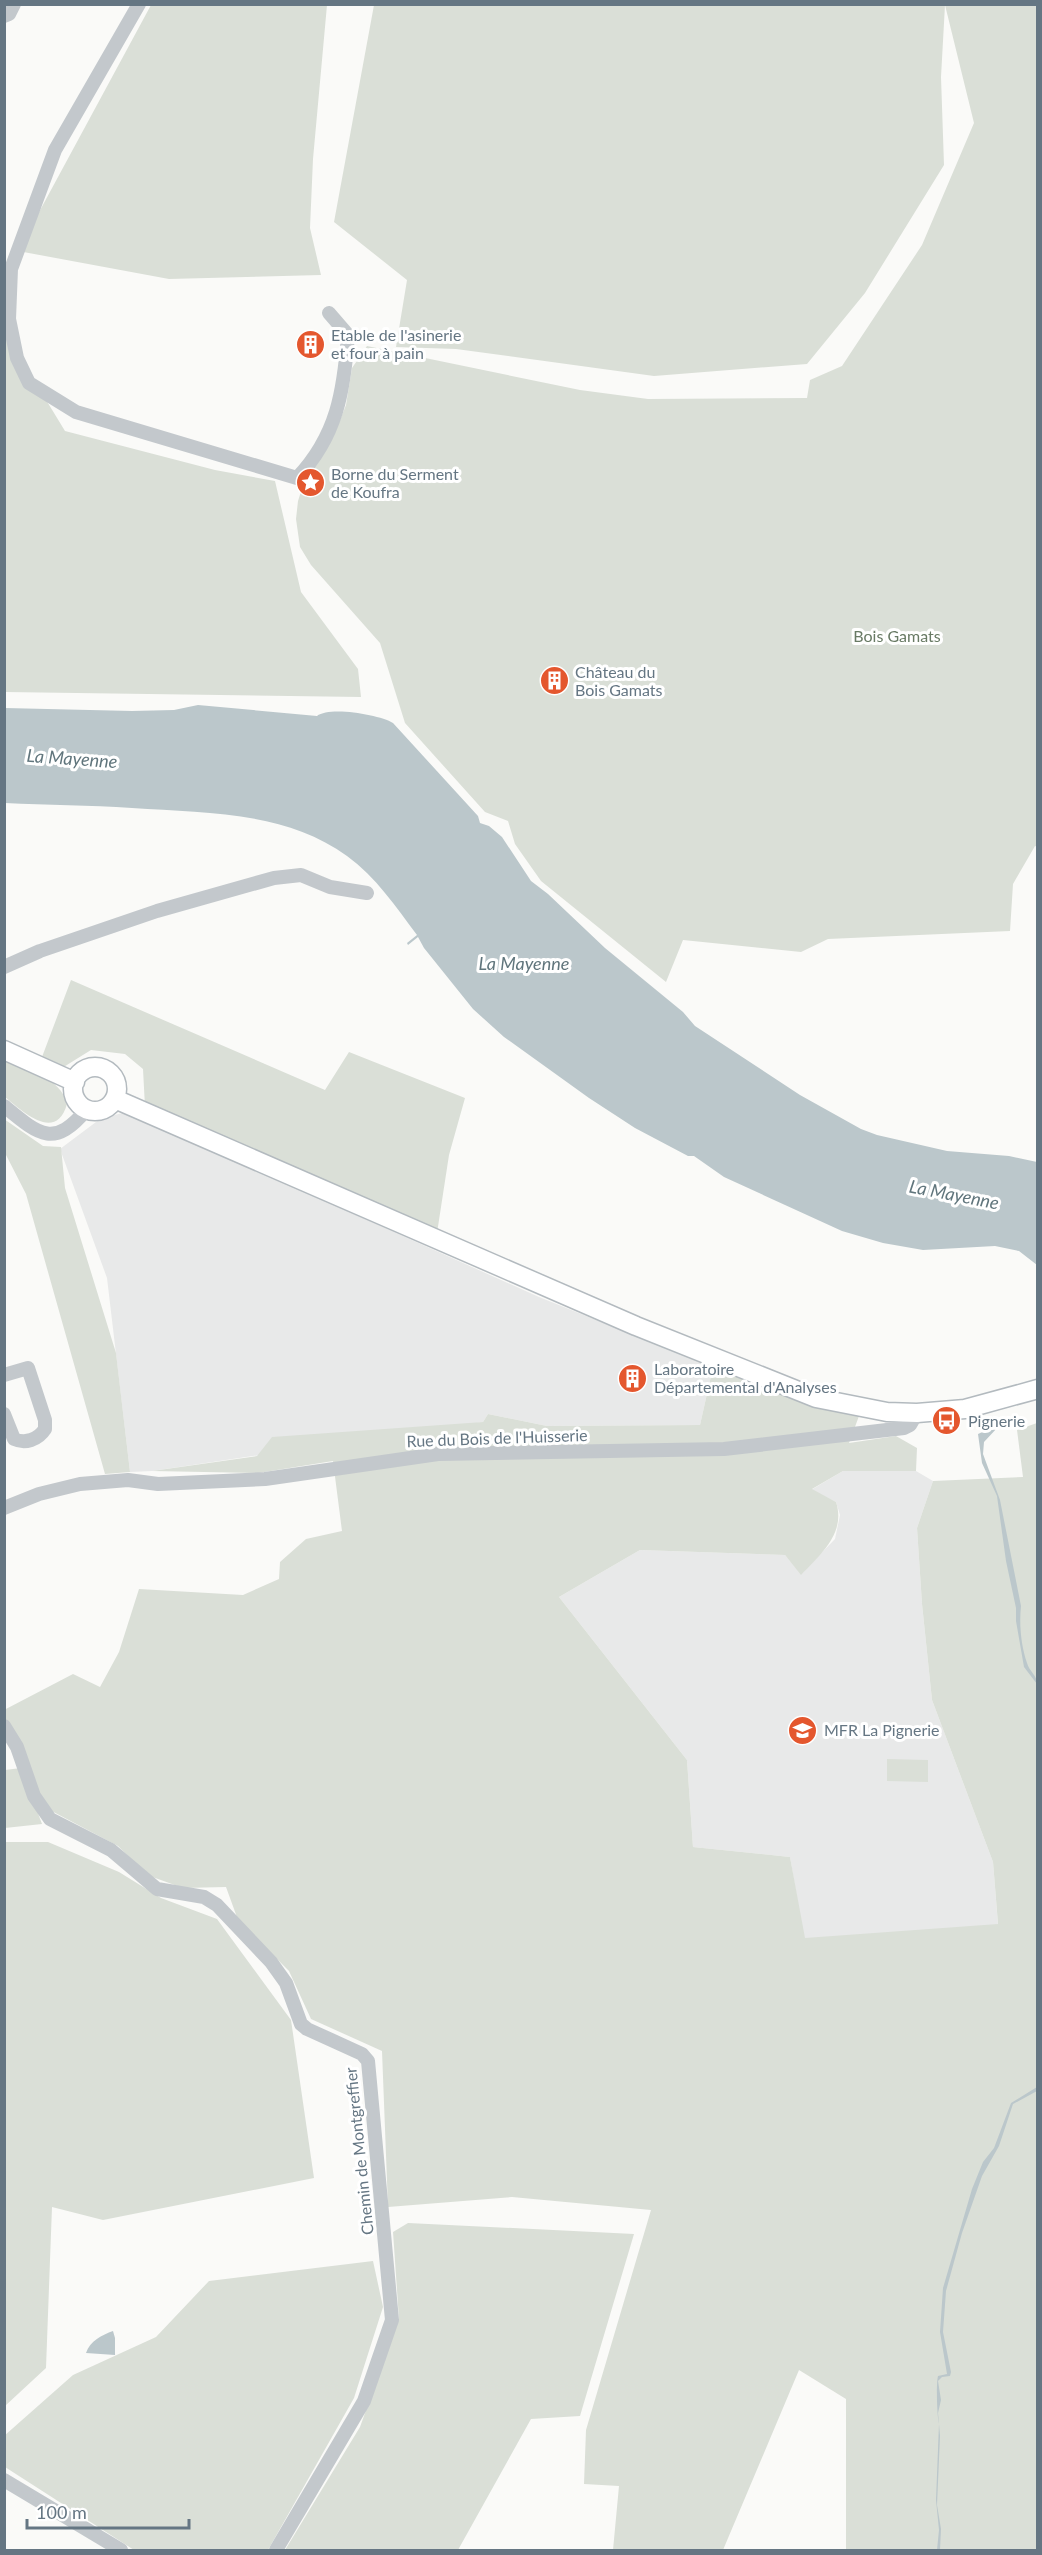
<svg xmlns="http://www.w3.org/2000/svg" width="1042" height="2555" font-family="Lato,sans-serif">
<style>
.built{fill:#e8e9e9}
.green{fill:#dadfd7}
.water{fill:#bbc7cb}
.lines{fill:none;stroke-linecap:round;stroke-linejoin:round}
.secondary-casing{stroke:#b3babf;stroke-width:21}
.street{stroke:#c3c8cc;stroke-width:14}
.secondary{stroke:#fff;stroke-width:18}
.labels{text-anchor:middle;stroke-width:6;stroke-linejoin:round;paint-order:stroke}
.poi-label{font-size:16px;fill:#657683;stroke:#fff;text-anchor:start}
.park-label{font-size:16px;fill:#687a64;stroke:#fff}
.street-label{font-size:16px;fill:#657683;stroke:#fff}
.water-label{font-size:18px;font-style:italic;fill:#60757c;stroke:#fff}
</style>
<rect width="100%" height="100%" fill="#fafaf8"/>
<path class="built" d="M 126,1112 L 539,1297 L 713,1367 L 700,1425 L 547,1426 L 488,1414 L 483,1422 L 152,1471 L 130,1472 L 107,1278 L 60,1149 L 100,1119 Z
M 843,1471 L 916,1471 L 933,1481 L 917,1528 L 922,1604 L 932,1700 L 993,1862 L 998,1925 L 804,1939 L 790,1857 L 693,1847 L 687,1760 L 559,1597 L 640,1550 L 785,1555 L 801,1574 L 835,1539 L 840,1515 L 836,1502 L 811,1490 Z"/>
<path class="green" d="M 151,5 L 327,5 L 313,159 L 310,228 L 321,275 L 169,279 L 18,251 Z
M 374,5 L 1037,5 L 1038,847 L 1035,846 L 1013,884 L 1010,931 L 828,939 L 801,952 L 683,940 L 666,982 L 541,881 L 515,844 L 508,821 L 485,812 L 405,723 L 380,643 L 311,565 L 300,547 L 296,519 L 298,501 L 305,479 L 336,430 L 346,405 L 352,368 L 367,346 L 580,390 L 648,399 L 807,398 L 810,380 L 842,366 L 922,245 L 974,123 L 945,5 L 941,77 L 944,165 L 865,293 L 807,364 L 654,376 L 456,349 L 396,347 L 407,280 L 334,222 Z
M 4,331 L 65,431 L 215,470 L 275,481 L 301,592 L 358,669 L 361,697 L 5,692 Z
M 71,980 L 325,1090 L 349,1052 L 465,1098 L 449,1155 L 437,1233 L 145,1107 L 143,1069 L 125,1054 L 91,1050 L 62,1068 L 42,1057 Z
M 4,1060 C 26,1070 61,1077 67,1104 C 56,1143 22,1111 5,1097 Z
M 4,1119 L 43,1146 L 61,1147 L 65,1188 L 116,1353 L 130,1472 L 105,1474 L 26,1194 L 5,1153 Z
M 713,1367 L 859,1416 L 849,1443 L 896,1436 L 917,1448 L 916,1471 L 843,1471 L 812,1489 L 836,1502 C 846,1533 821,1554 801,1575 L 785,1555 L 640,1550 L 559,1597 L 687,1760 L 693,1847 L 790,1857 L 805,1938 L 998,1924 L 993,1862 L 932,1700 L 922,1604 L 917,1528 L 933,1481 L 1023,1477 L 1017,1430 L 1037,1423 L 1037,2550 L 846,2550 L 846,2399 L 799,2370 L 723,2550 L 613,2550 L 619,2486 L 584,2484 L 586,2430 L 651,2210 L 512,2197 L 388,2207 L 382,2051 L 311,2019 L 289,1971 L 238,1920 L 226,1887 L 183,1888 L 147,1875 L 118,1846 L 46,1808 L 5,1719 L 4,1710 L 73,1674 L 100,1687 L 119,1652 L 139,1589 L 243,1595 L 279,1579 L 280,1562 L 306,1539 L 342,1531 L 333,1461 L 258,1473 L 152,1471 L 257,1456 L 272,1437 L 483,1422 L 488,1414 L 547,1426 L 700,1425 Z
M 887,1759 L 928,1760 L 928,1782 L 887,1781 Z
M 21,1768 L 42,1824 L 5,1828 L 5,1770 Z
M 5,1842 L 48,1842 L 119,1872 L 161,1898 L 217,1919 L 291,2020 L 314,2178 L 103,2220 L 52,2207 L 46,2368 L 5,2406 Z
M 408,2223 L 634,2234 L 580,2416 L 531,2419 L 458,2550 L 285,2550 L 360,2427 L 399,2319 L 393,2232 Z
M 373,2261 L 383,2307 L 354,2398 L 268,2550 L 134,2550 L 5,2467 L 4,2436 L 73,2375 L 156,2337 L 209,2281 Z"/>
<path class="water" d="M 198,705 L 317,716 C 330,706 380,715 393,723 L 478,816 L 480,823 L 489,826 L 502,837 L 531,881 L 548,894 L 605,948 L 683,1012 L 695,1026 L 800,1095 L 861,1129 L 877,1135 L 947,1151 L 1009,1156 L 1037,1162 L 1037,1265 L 1019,1251 L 995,1246 L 923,1250 L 883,1243 L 842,1231 L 724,1177 L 694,1156 L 688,1156 L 635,1128 L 589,1098 L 504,1037 L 473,1009 L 424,948 L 418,937 L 408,945 L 407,943 L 417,935 C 396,907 376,877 347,856 C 285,811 206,813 132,808 C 90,805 47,805 5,803 L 5,708 L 132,711 L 174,710 Z
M 992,1416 L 995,1418 L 998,1427 L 984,1442 L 983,1454 L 1000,1500 L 1021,1606 C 1019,1624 1021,1646 1027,1663 C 1029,1671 1037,1675 1037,1684 L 1024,1667 L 1016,1621 L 1016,1608 L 1006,1561 L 997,1496 L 982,1463 L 978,1434 L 994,1427 L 995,1422 Z
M 1037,2087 L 1037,2091 L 1013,2104 L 999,2146 L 982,2176 L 962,2233 L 946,2291 L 943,2332 L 951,2372 L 950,2376 L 942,2377 L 938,2381 L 941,2400 L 938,2413 L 940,2436 L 937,2505 L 941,2529 L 940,2550 L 937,2550 L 939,2530 L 936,2500 L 939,2424 C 937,2416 936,2384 938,2376 L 947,2374 L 940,2332 L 943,2288 L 972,2189 L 983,2162 L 994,2148 L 1011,2103 Z
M 113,2331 L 115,2338 L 115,2355 L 86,2353 C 90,2341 102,2335 113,2331 Z"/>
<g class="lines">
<defs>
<path id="secondary" d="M 4,1050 L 75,1082
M73 1089a22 22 0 1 1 44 0a22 22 0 1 1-44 0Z
M 115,1099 L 636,1326 L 816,1398 L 887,1412 L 917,1413 L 965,1409 L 1038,1389"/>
</defs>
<use href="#secondary" class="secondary-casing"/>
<path class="street" d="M 139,4 L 55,150 L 11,269 L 9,319 L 17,358 L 29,383 L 76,412 L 297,478 C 337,436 344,391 348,335 L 329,313
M 4,16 L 9,14 L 14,4
M 4,967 L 40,951 L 157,911 L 274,878 L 301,875 L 330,887 L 367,893
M 4,1106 C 39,1135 54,1149 87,1109
M 4,1375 L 28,1368 L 45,1420 L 45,1429 C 38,1440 25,1444 14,1439 L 4,1414
M 4,1508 L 39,1494 L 80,1484 L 128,1480 L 158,1484 L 265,1479 L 438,1454 L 724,1449 L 904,1428 L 910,1425 L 917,1413
M 4,1726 L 17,1747 L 34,1796 L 50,1819 L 111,1850 L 157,1889 L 204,1897 L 217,1905 L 271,1962 L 286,1983 L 301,2024 L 307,2029 L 362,2054 L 368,2061 L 392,2320 L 364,2401 L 276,2550
M 4,2480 L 121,2550"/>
<use href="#secondary" class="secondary"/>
</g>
<defs>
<symbol id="building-disc" viewBox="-11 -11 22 22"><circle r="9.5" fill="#e4572e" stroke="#fff"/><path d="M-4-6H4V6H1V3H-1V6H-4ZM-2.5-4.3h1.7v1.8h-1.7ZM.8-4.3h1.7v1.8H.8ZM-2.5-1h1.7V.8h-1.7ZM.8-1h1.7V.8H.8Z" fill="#fff"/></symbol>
<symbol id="sight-disc" viewBox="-11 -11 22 22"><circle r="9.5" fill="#e4572e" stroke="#fff"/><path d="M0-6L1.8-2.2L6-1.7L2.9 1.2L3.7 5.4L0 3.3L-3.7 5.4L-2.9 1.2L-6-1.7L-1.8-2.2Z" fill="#fff"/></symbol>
<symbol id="bus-disc" viewBox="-11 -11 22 22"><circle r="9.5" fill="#e4572e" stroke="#fff"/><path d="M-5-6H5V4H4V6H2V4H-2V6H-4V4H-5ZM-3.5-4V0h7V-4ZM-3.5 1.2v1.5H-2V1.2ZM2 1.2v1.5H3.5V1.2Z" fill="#fff"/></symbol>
<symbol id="university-disc" viewBox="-11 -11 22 22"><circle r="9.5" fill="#e4572e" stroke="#fff"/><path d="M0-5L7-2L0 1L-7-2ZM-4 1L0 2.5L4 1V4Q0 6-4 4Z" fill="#fff"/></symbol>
</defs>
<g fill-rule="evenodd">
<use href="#building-disc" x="294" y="328" width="33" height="33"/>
<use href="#sight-disc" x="294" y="466" width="33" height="33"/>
<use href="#building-disc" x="538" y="664" width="33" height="33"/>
<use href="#building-disc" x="616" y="1362" width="33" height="33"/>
<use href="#bus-disc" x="930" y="1404" width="33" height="33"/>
<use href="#university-disc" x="786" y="1714" width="33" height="33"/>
</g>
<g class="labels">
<g class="poi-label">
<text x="331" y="341">Etable de l'asinerie<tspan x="331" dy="18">et four à pain</tspan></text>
<text x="331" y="480">Borne du Serment<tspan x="331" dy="18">de Koufra</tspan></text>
<text x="575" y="678">Château du<tspan x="575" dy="18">Bois Gamats</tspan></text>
<text x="654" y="1375">Laboratoire<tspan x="654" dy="18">Départemental d'Analyses</tspan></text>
<text x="968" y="1427">Pignerie</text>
<text x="824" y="1736">MFR La Pignerie</text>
</g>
<g class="park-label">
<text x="897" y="642">Bois Gamats</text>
</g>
<g class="street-label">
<text transform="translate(497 1438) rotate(-2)" y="6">Rue du Bois de l'Huisserie</text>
<text transform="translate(359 2151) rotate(-96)" y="6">Chemin de Montgreffier</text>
</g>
<g class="water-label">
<text transform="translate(72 759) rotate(4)" y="6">La Mayenne</text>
<text x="524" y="970">La Mayenne</text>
<text transform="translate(954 1195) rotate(11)" y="6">La Mayenne</text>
</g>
</g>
<rect width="1042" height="2555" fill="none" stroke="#657683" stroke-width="12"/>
<path d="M27 2519v9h162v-9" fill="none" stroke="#657683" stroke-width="3"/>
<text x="36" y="2519" font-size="18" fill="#657683" stroke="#ffffff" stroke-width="4.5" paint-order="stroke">100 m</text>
</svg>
